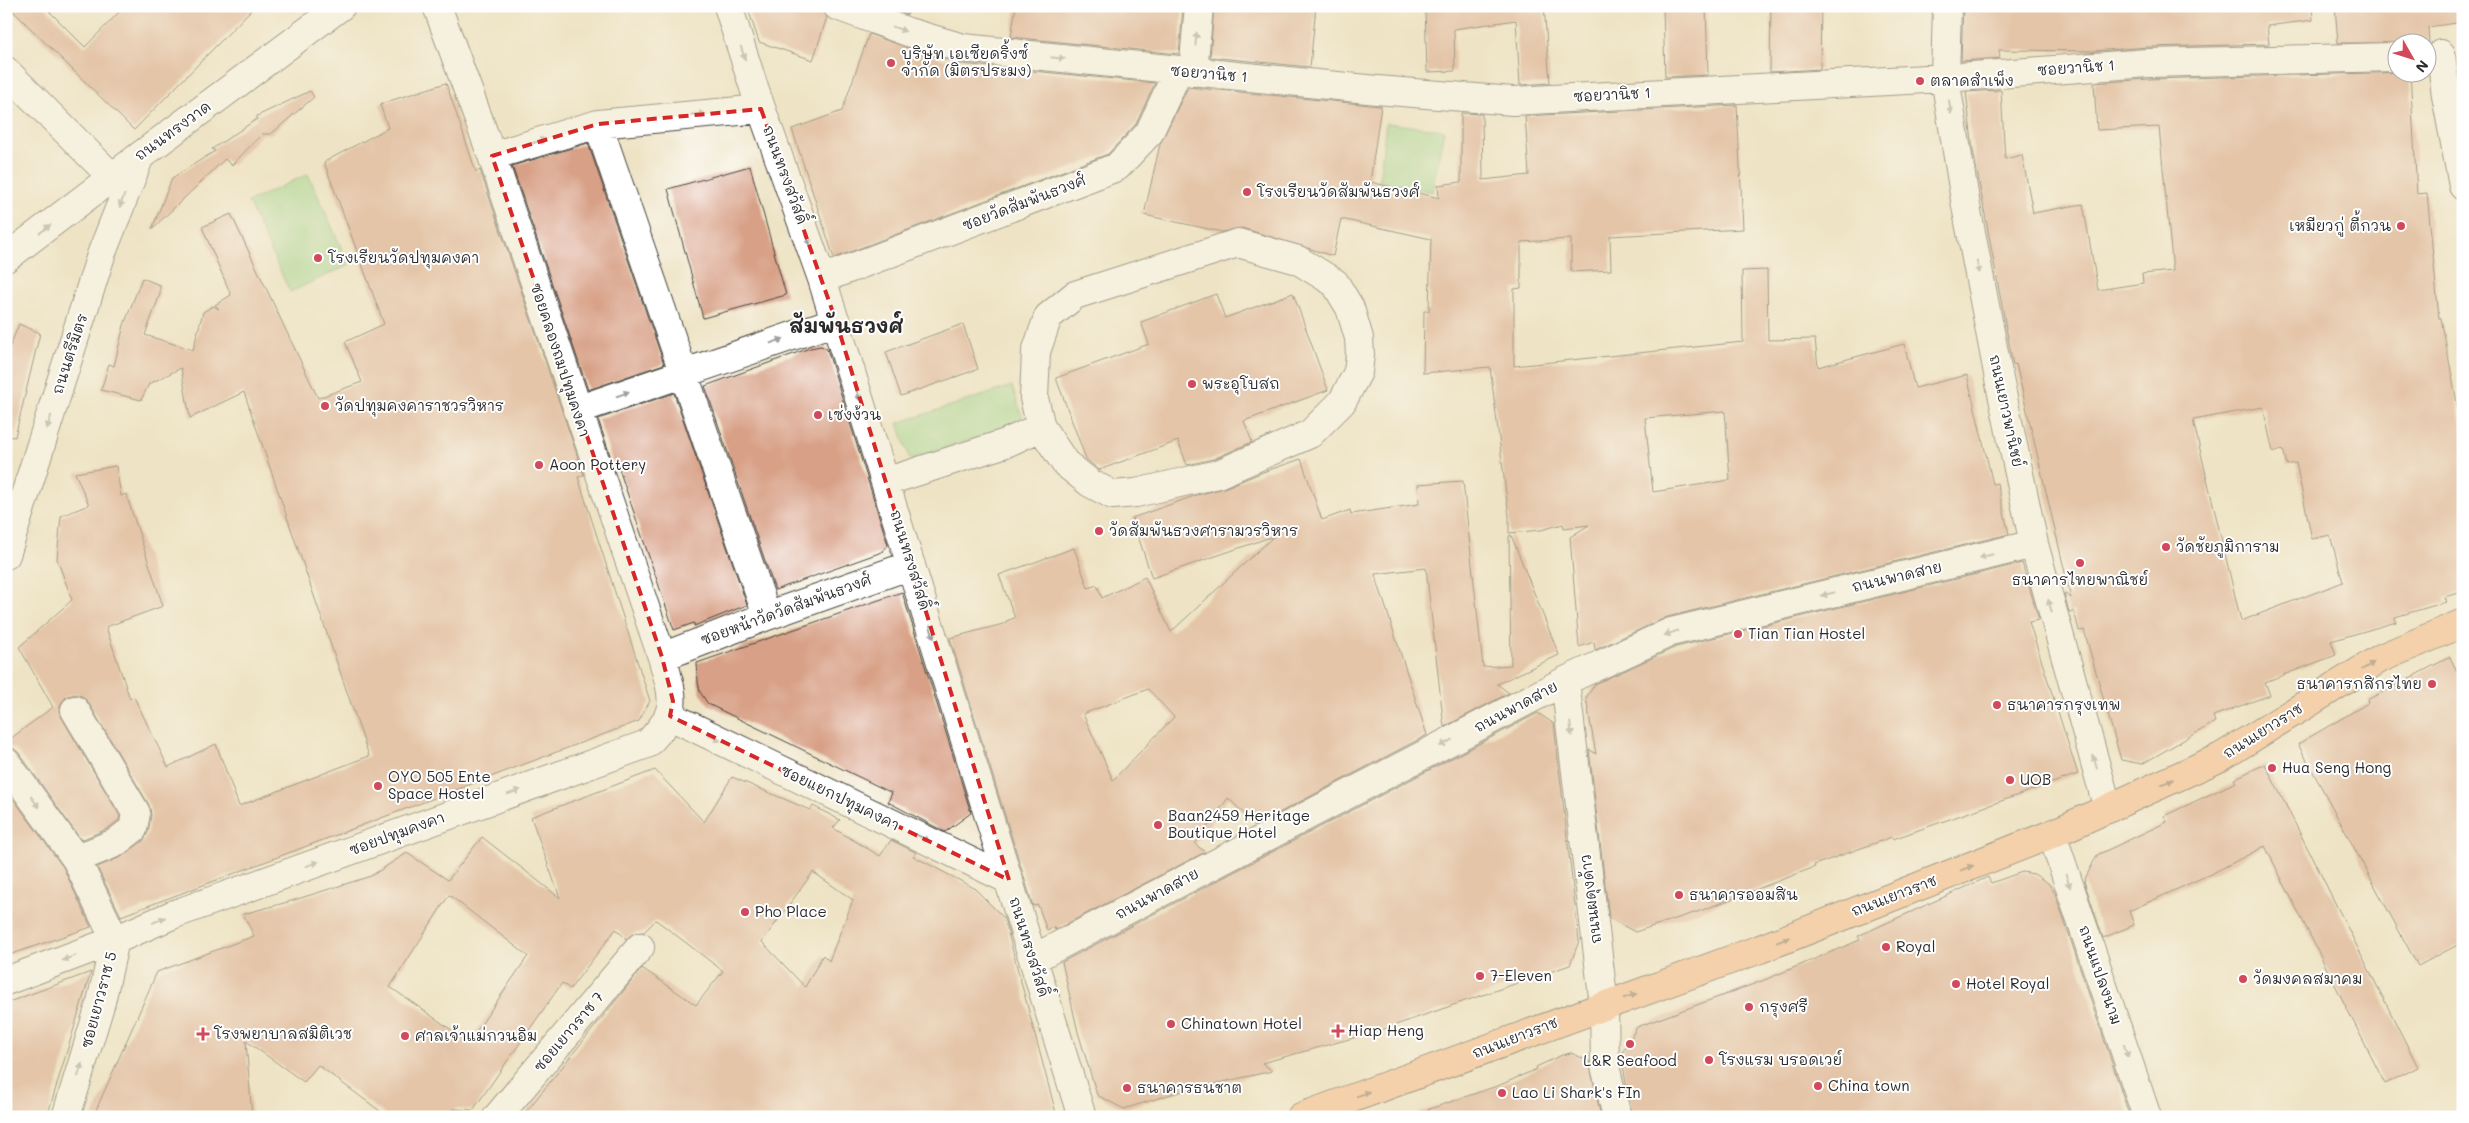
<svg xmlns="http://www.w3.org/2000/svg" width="2469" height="1123" font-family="Mali,'Playpen Sans Thai',sans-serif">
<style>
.green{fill:#98d68c;stroke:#62805c}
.building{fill:#d8a086;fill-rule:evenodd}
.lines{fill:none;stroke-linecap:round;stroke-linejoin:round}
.minor-casing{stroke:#484742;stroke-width:30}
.major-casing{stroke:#484742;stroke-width:30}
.minor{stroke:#fff;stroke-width:28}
.major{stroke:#fabb8b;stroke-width:28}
.oneway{fill:#a0a0a0}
.oneway2{fill:#886c56}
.marked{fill:none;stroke:#d62828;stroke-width:4;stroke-dasharray:10 6;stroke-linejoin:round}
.poi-dot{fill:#d1495b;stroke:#fff;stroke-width:2}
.labels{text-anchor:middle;stroke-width:4;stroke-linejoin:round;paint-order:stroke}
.poi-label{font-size:15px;fill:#2b2b2b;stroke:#fff;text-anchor:start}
.street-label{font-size:15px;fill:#2b2b2b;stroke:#fff}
.district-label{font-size:20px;font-weight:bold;fill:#2b2b2b;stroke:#fff}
</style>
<rect width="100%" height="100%" fill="#fff"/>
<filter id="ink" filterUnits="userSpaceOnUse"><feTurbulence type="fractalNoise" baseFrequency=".02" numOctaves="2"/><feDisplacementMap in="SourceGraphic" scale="10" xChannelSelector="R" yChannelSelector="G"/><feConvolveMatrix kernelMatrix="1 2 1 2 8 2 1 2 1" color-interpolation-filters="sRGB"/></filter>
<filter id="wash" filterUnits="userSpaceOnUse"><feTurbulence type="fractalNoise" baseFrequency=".0096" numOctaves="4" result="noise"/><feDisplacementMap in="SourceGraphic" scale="20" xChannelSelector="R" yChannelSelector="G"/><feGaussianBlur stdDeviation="1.12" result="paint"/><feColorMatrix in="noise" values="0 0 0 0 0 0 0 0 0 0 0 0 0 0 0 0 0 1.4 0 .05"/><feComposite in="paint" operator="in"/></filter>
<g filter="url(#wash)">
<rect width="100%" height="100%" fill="#eee3c5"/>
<path class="green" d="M 1386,123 L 1444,130 L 1432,192 L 1379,181 Z
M 308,174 L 349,265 L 290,292 L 248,202 Z
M 1012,386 L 1024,422 L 910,460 L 898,423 Z"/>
<g id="blocks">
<path class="building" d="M 8,6 L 44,6 L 85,47 L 125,6 L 255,6 L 134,130 Z
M 747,6 L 822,6 L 827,17 L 813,60 L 759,42 Z
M 883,6 L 910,6 L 907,15 Z
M 1016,6 L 1183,6 L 1179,54 L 1011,37 Z
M 1214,6 L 1316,6 L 1310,67 L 1210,57 Z
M 1425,6 L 1544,6 L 1550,83 L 1520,85 L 1516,20 L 1454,29 L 1455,71 L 1427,72 Z
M 1663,6 L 1706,6 L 1708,75 L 1665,77 Z
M 1771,6 L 1821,6 L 1820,69 L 1770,72 Z
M 1963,6 L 2312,6 L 2313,20 L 2267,26 L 2269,44 L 2148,47 L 2093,51 L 1999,50 L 2000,58 L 1961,61 Z
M 2335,6 L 2463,6 L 2463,22 L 2428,27 L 2429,43 L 2338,43 Z
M 869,34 L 911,49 L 910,53 L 931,55 L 961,64 L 1155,83 L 1136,124 L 1108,154 L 834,258 L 792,129 L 842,111 Z
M 2410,72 L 2417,194 L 2427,193 L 2439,318 L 2441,318 L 2463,435 L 2463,592 L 2444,597 L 2446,602 L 2395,617 L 2396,622 L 2331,641 L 2336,655 L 2265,682 L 2270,695 L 2213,716 L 2215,722 L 2142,764 L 2121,760 L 2084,630 L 2079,631 L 2074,611 L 2069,612 L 2064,593 L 2071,598 L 2016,364 L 2013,365 L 1973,150 L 1966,92 L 2001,90 L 2005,159 L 2022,155 L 2033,213 L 2083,204 L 2098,290 L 2143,283 L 2142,274 L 2173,271 L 2159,127 L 2097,130 L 2094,83 L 2149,79 ZM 2263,407 L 2273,452 L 2283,449 L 2287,465 L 2296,463 L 2312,539 L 2330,535 L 2343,582 L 2241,621 L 2193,420 Z
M 446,83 L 476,172 L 480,170 L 584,475 L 578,477 L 650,701 L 639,721 L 121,916 L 97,867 L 121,857 L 143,841 L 148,832 L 151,815 L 149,805 L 88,702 L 82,696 L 75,694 L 67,696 L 61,703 L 59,711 L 62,718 L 120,816 L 119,820 L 107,829 L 81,840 L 19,753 L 13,748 L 6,747 L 6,742 L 53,707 L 19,647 L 72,600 L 57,559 L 61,516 L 89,505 L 75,473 L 116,466 L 121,496 L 126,494 L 163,606 L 106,627 L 130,699 L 134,697 L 168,767 L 216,744 L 239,806 L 369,756 L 244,392 L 190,418 L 181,368 L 149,384 L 141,400 L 101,390 L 109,364 L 114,366 L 124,325 L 142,278 L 160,285 L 160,294 L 145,335 L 193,350 L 203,312 L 213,306 L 219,309 L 215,305 L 231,295 L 202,227 L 231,214 L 318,398 L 362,382 L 345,342 L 384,324 L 324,162 L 388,128 L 380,104 Z
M 1188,87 L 1381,106 L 1370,182 L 1439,198 L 1438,185 L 1461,182 L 1461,113 L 1482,114 L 1483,180 L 1529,175 L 1525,116 L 1737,105 L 1743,229 L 1610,236 L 1611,270 L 1571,272 L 1571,239 L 1521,242 L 1521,288 L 1514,289 L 1514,366 L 1743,342 L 1742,271 L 1767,270 L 1768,340 L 1815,339 L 1818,367 L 1904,344 L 1915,388 L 1967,375 L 1993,484 L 1997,483 L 2009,534 L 1667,617 L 1595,650 L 1594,642 L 1579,647 L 1570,537 L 1589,525 L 1564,528 L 1563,524 L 1541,530 L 1509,533 L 1509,517 L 1490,367 L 1423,373 L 1424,311 L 1429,311 L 1431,239 L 1341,219 L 1333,256 L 1242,228 L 1222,232 L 1144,215 L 1160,144 ZM 1725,411 L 1730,480 L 1653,492 L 1645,418 Z
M 310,91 L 314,97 L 271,134 L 262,134 L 232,165 L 225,159 L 152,229 L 172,178 L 215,151 L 212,149 L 257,119 L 257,116 Z
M 588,143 L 664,364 L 588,390 L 512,166 Z
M 750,166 L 786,295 L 703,318 L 668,189 Z
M 1293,293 L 1328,390 L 1244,421 L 1252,442 L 1213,459 L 1187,465 L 1178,441 L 1099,470 L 1086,459 L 1056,378 L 1149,344 L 1141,322 L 1216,294 L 1225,318 Z
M 19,324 L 40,333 L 15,437 L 6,436 L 6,356 Z
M 963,324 L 978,369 L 901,396 L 886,352 Z
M 821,346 L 827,349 L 888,545 L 882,552 L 775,590 L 705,386 L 810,348 Z
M 674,393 L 747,605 L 694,626 L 694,623 L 674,630 L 617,463 L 613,464 L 598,419 Z
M 1301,459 L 1322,520 L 1350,510 L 1351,514 L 1419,504 L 1418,484 L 1463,481 L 1483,667 L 1511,665 L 1509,536 L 1511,535 L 1559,655 L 1497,684 L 1509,693 L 1444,727 L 1426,568 L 1375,574 L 1427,735 L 1256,825 L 1228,798 L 1195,844 L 1205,852 L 1055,930 L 1054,927 L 1047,931 L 1038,905 L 1033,906 L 950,638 L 1007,623 L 1006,621 L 1015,618 L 999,575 L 1074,548 L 1088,588 L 1097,585 L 1102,598 L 1145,577 L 1171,632 L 1274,536 L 1152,578 L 1132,518 L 1197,495 L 1224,488 L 1263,472 ZM 1148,689 L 1174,717 L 1113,780 L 1083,714 Z
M 2022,563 L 2039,620 L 2029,622 L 2078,774 L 1893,839 L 1892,837 L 1814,865 L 1815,867 L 1700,911 L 1635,932 L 1609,918 L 1589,749 L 1596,754 L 1586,698 L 1595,684 L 1676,647 Z
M 902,592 L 971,813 L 945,832 L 888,802 L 892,793 L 708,704 L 700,692 L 698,682 L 697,663 Z
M 2450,657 L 2463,684 L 2463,942 L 2418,966 L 2298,744 L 2368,703 L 2367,700 Z
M 1538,713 L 1554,724 L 1579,941 L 1570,965 L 1375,1032 L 1262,1063 L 1272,1071 L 1178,1092 L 1124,1109 L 1097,1095 L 1078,1032 L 1062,962 Z
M 2265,764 L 2418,1067 L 2385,1084 L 2265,846 L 2215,872 L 2129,911 L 2134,925 L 2103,938 L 2084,881 L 2097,855 L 2167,822 L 2164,816 L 2236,782 L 2234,779 Z
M 655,770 L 704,822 L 732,777 L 810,810 L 813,806 L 840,820 L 833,828 L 880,856 L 891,840 L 917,853 L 913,856 L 974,888 L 1004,918 L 1057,1117 L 591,1117 L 525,1113 L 642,968 L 696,1005 L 723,971 L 656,920 L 644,932 L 634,933 L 626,939 L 616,929 L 570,989 L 562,983 L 473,1110 L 453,1109 L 464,1117 L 388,1117 L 318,1065 L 304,1082 L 246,1041 L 252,1117 L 93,1117 L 157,972 L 254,936 L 243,914 L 288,902 L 371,876 L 407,853 L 448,880 L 482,837 L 560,898 L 531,817 ZM 813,872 L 853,900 L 829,961 L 823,955 L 805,987 L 762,942 ZM 449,895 L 528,956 L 469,1042 L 390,987 Z
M 6,789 L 63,867 L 91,927 L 6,956 Z
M 2022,872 L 2034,874 L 2048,883 L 2055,893 L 2130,1117 L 1632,1117 L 1621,1055 L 1637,1027 L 1762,981 L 1860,940 L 1858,936 L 1988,877 L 1991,883 Z
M 91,972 L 47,1117 L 6,1117 L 6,1003 Z
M 1571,1053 L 1589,1061 L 1601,1117 L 1419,1117 L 1418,1113 L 1500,1085 L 1537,1069 L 1536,1067 L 1562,1055 Z"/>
</g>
</g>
<g filter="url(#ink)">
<use href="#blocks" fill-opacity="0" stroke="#484742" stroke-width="1"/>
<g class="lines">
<defs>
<path id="minor" d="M 728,6 L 755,91 L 822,279 L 1082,1117
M 837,6 L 908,32 L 963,48 L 1377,90 L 1513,101 L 1945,78 L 2148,63 L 2396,57
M 1947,6 L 1945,78 L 1966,206 L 2000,384 L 2034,544 L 2108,809
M 2441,54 L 2446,96 L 2463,186
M 6,71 L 112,177
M 1193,72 L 1199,6
M 598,124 L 767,616
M 492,156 L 598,124 L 761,109
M 6,258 L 140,156 L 341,6
M 822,279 L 1117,167 L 1149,133 L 1178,71
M 577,410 L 836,321
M 885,482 L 1006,443 L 1041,427 L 1034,398 L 1036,352 L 1048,317 L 1075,295 L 1238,243 L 1298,260 L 1335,283 L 1350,308 L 1359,338 L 1360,355 L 1358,372 L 1342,402 L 1310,434 L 1218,474 L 1136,493 L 1113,495 L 1090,483 L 1065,463 L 1041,427
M 6,555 L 101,255 L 140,156
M 662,657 L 767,616 L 911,565
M 1565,681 L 1604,1005 L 1605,1066 L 1617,1117
M 75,710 L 136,813 L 133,829 L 115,843 L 76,859
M 670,716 L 1009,880
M 6,762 L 76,859 L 115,940 L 101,1002 L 66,1117
M 2052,834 L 2147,1117
M 1033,959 L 1565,681 L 1671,632 L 2034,544
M 6,981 L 115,940 L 172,915 L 647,744 C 680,711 674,699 662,657 L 492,156 L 437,6
M 497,1117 L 640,947"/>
<path id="major" d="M 1301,1117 L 1760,949 L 2052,834 L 2221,757 L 2381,658 L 2463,623"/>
</defs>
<use href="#minor" class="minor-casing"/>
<use href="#major" class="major-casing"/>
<use href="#minor" class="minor"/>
<use href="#major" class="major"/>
</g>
<defs><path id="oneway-solid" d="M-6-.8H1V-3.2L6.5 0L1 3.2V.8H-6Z" transform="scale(1.25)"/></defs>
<g class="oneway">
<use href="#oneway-solid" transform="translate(899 29) rotate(20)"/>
<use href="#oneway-solid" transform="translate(1196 39) rotate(-85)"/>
<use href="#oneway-solid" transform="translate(743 53) rotate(72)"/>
<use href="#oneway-solid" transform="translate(1058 58) rotate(6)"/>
<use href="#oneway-solid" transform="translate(1950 107) rotate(81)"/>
<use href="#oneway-solid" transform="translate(698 114) rotate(-3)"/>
<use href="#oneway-solid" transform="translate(539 141) rotate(-17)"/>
<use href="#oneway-solid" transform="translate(122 201) rotate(111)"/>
<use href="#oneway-solid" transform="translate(45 229) rotate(-38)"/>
<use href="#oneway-solid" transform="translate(808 239) rotate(70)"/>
<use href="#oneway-solid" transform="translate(1978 267) rotate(79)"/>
<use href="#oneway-solid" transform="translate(777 341) rotate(-19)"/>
<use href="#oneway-solid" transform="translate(623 394) rotate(-19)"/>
<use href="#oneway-solid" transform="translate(858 394) rotate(73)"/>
<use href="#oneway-solid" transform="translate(49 422) rotate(108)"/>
<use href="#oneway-solid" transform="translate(1986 556) rotate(167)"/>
<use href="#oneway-solid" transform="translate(1828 594) rotate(166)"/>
<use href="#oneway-solid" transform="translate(2050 606) rotate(-105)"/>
<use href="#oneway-solid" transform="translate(932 632) rotate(73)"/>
<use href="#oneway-solid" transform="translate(1671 633) rotate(161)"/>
<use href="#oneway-solid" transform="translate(1571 729) rotate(83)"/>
<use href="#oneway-solid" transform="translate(714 738) rotate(26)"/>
<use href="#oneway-solid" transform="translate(1446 743) rotate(152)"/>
<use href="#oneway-solid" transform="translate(2095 762) rotate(-106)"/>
<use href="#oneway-solid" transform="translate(514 792) rotate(-20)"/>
<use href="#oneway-solid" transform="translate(35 802) rotate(54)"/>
<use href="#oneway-solid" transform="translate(923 838) rotate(26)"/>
<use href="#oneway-solid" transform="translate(312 864) rotate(-20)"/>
<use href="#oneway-solid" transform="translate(2068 881) rotate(71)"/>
<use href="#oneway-solid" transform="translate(159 920) rotate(-24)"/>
<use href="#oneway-solid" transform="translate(69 958) rotate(159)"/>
<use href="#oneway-solid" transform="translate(2126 1051) rotate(72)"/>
<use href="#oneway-solid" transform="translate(80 1070) rotate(-73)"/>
</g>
<g class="oneway2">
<use href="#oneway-solid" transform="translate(2368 666) rotate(-32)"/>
<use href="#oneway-solid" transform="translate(2167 782) rotate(-24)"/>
<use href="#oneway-solid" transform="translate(1967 868) rotate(-21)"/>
<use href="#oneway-solid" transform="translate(1783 940) rotate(-22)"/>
<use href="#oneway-solid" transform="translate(1630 996) rotate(-20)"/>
<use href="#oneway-solid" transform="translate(1363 1094) rotate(-20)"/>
</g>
</g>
<path d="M0 0H2469V1123H0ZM 761,109 L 836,321 L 1009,880 L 670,716 L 673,701 L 662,657 L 492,156 L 598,124 Z" fill="#eee3c5" fill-opacity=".55" fill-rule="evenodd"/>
<path class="marked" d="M 761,109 L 836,321 L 1009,880 L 670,716 L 673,701 L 662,657 L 492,156 L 598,124 Z"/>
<g class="poi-dot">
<circle cx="891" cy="63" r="5"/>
<circle cx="1920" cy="81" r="5"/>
<circle cx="1247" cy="192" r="5"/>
<circle cx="2401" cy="226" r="5"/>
<circle cx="318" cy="258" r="5"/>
<circle cx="1192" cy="384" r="5"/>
<circle cx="325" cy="406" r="5"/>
<circle cx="818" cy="415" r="5"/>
<circle cx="539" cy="465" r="5"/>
<circle cx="1099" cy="531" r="5"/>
<circle cx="2166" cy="547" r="5"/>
<circle cx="2080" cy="563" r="5"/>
<circle cx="1738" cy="634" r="5"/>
<circle cx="2432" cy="684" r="5"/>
<circle cx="1997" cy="705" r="5"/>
<circle cx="2272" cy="768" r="5"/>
<circle cx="2010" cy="780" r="5"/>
<circle cx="378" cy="786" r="5"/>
<circle cx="1158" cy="825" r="5"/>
<circle cx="1679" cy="895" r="5"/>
<circle cx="745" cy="912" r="5"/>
<circle cx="1886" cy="947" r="5"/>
<circle cx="1480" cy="976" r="5"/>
<circle cx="2243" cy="979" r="5"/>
<circle cx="1956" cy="984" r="5"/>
<circle cx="1749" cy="1007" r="5"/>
<circle cx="1171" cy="1024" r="5"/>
<path d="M1335.5 1023.5h5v5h5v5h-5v5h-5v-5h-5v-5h5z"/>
<path d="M200.5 1026.5h5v5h5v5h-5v5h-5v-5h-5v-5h5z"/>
<circle cx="405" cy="1036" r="5"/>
<circle cx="1630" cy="1044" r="5"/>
<circle cx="1709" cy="1060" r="5"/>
<circle cx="1818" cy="1086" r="5"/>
<circle cx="1127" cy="1088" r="5"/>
<circle cx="1502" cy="1093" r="5"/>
</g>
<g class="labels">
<g class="poi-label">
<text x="901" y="59">บริษัท เอเซียดริ้งซ์<tspan x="901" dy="17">จำกัด (มิตรประมง)</tspan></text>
<text x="1930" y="86">ตลาดสำเพ็ง</text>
<text x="1257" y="197">โรงเรียนวัดสัมพันธวงศ์</text>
<text x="2391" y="231" text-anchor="end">เหมียวกู่ ตี้กวน</text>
<text x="328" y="263">โรงเรียนวัดปทุมคงคา</text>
<text x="1202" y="389">พระอุโบสถ</text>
<text x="335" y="411">วัดปทุมคงคาราชวรวิหาร</text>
<text x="828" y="420">เซ่งง้วน</text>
<text x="549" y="470">Aoon Pottery</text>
<text x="1109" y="536">วัดสัมพันธวงศารามวรวิหาร</text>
<text x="2176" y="552">วัดชัยภูมิการาม</text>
<text x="2080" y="585" text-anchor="middle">ธนาคารไทยพาณิชย์</text>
<text x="1748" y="639">Tian Tian Hostel</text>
<text x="2422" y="689" text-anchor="end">ธนาคารกสิกรไทย</text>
<text x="2007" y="710">ธนาคารกรุงเทพ</text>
<text x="2282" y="773">Hua Seng Hong</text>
<text x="388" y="782">OYO 505 Ente<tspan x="388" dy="17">Space Hostel</tspan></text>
<text x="2020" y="785">UOB</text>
<text x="1168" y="821">Baan2459 Heritage<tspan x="1168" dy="17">Boutique Hotel</tspan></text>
<text x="1689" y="900">ธนาคารออมสิน</text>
<text x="755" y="917">Pho Place</text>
<text x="1896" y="952">Royal</text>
<text x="1490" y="981">7-Eleven</text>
<text x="2253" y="984">วัดมงคลสมาคม</text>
<text x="1966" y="989">Hotel Royal</text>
<text x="1759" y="1012">กรุงศรี</text>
<text x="1181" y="1029">Chinatown Hotel</text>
<text x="1348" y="1036">Hiap Heng</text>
<text x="214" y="1039">โรงพยาบาลสมิติเวช</text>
<text x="415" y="1041">ศาลเจ้าแม่กวนอิม</text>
<text x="1719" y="1065">โรงแรม บรอดเวย์</text>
<text x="1630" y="1066" text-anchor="middle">L&amp;R Seafood</text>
<text x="1828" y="1091">China town</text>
<text x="1137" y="1093">ธนาคารธนชาต</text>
<text x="1512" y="1098">Lao Li Shark's FIn</text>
</g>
<g class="street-label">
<text transform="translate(2076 68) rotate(-4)" y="5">ซอยวานิช 1</text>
<text transform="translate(1209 74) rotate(5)" y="5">ซอยวานิช 1</text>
<text transform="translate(1612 95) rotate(-3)" y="5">ซอยวานิช 1</text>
<text transform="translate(173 131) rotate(-36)" y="5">ถนนทรงวาด</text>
<text transform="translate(785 175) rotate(70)" y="5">ถนนทรงสวัสดิ์</text>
<text transform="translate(1024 203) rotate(-21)" y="5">ซอยวัดสัมพันธวงศ์</text>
<text transform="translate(70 354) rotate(-72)" y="5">ถนนตรีมิตร</text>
<text transform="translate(560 360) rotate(72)" y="5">ซอยคลองถมปทุมคงคา</text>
<text transform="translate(2006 411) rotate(78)" y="5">ถนนเยาวพานิชย์</text>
<text transform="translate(910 560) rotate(73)" y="5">ถนนทรงสวัสดิ์</text>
<text transform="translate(1897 577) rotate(-13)" y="5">ถนนพาดสาย</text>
<text transform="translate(786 610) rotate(-20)" y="5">ซอยหน้าวัดวัดสัมพันธวงศ์</text>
<text transform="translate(1516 707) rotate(-28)" y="5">ถนนพาดสาย</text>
<text transform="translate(2263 731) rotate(-32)" y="5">ถนนเยาวราช</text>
<text transform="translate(840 798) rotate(26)" y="5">ซอยแยกปทุมคงคา</text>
<text transform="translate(397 834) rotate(-20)" y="5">ซอยปทุมคงคา</text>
<text transform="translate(1157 894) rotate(-28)" y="5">ถนนพาดสาย</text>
<text transform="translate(1894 896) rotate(-21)" y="5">ถนนเยาวราช</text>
<text transform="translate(1591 899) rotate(-97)" y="5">ถนนผดุงด้าว</text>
<text transform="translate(1029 947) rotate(73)" y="5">ถนนทรงสวัสดิ์</text>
<text transform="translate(2100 975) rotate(71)" y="5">ถนนแปลงนาม</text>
<text transform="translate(99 1000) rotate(-75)" y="5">ซอยเยาวราช 5</text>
<text transform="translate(569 1032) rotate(-50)" y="5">ซอยเยาวราช 7</text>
<text transform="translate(1515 1038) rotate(-21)" y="5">ถนนเยาวราช</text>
</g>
<g class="district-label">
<text x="846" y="333">สัมพันธวงศ์</text>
</g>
</g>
<rect width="2469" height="1123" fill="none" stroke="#fff" stroke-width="25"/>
<g transform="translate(2412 58) rotate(129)"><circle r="24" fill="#ffffff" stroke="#aaaaaa"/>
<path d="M0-4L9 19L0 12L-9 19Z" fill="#d1495b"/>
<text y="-8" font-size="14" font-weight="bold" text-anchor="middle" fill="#2b2b2b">N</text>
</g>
</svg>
